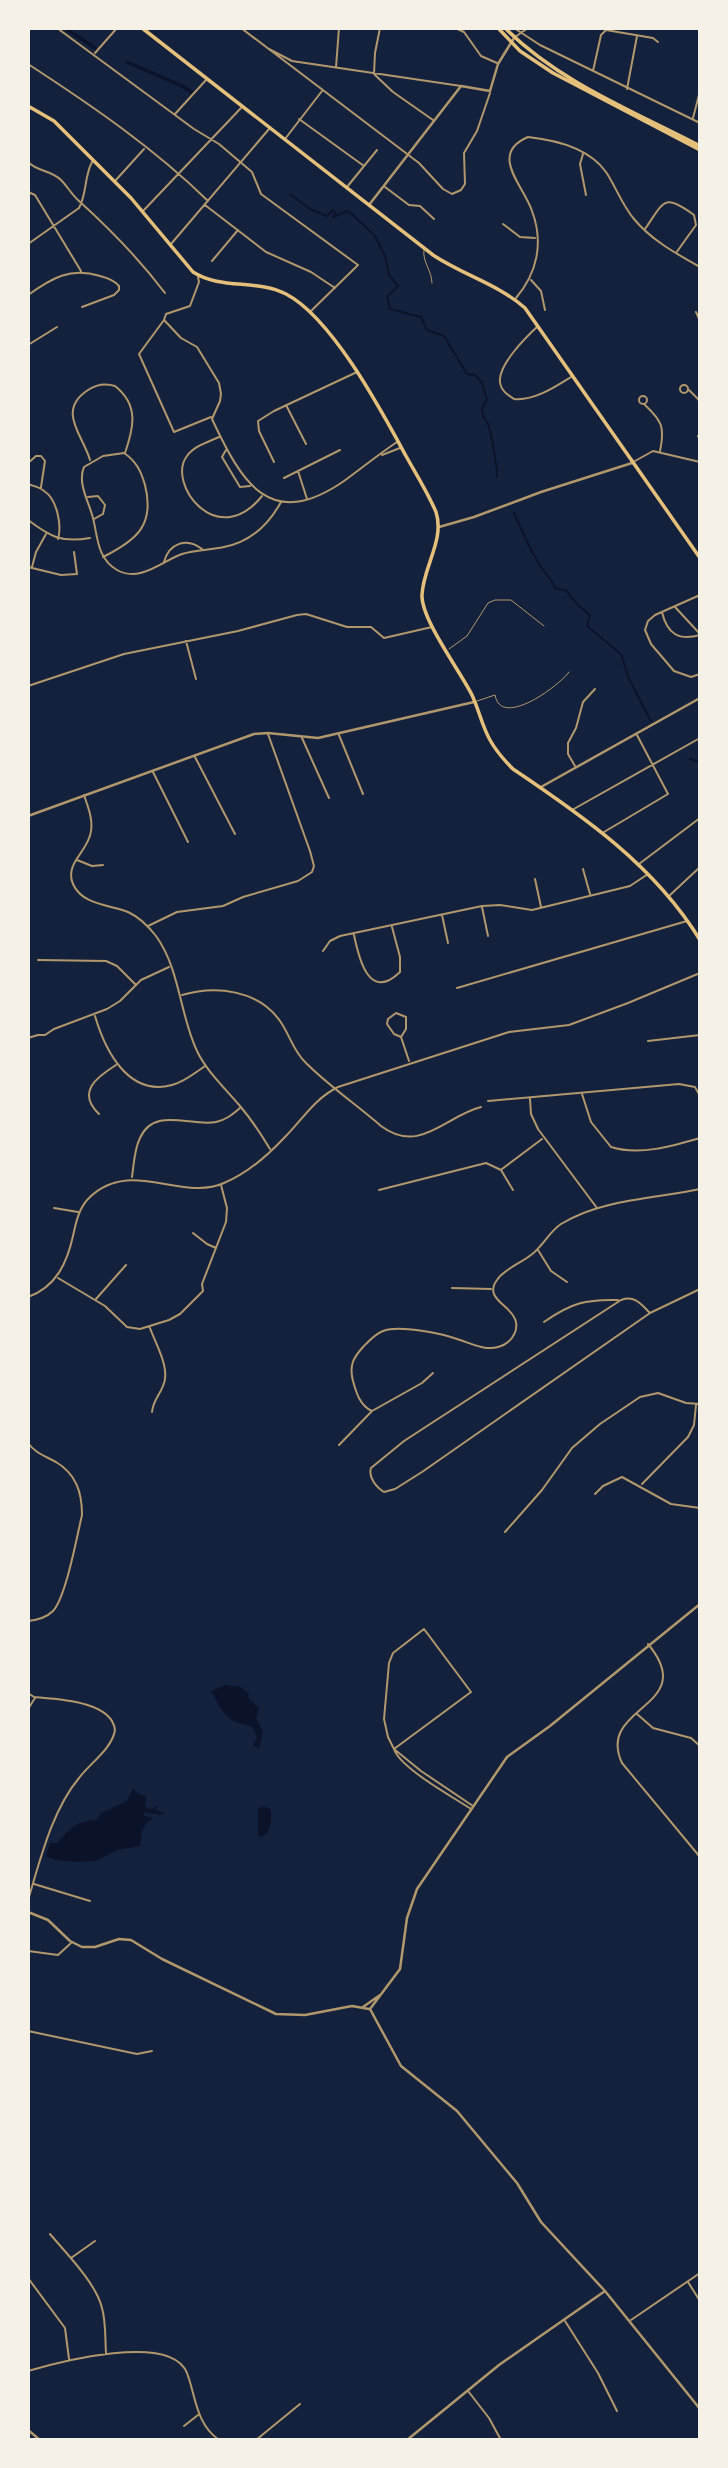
<svg xmlns="http://www.w3.org/2000/svg" width="728" height="2468" font-family="'Roboto Condensed',sans-serif">
<style>
.water{fill:#0b132b}
.lines{fill:none;stroke-linecap:round;stroke-linejoin:round}
.stream{stroke:#0b132b;stroke-width:2}
.canal{stroke:#0b132b;stroke-width:3.5}
.service{stroke:#b1986c;stroke-width:1}
.minor{stroke:#b1986c;stroke-width:2}
.tertiary{stroke:#b1986c;stroke-width:2.5}
.primary{stroke:#e5c07b;stroke-width:3.5}
.trunk{stroke:#e5c07b;stroke-width:3.5}
</style>
<rect width="100%" height="100%" fill="#14213d"/>
<path class="water" d="M 225,1685 L 241,1687 L 249,1694 L 248,1698 L 259,1708 L 256,1718 L 263,1732 L 259,1749 L 253,1745 L 257,1738 L 252,1726 C 226,1723 223,1712 211,1691 Z
M 133,1788 L 138,1794 L 147,1796 L 145,1803 L 146,1808 L 152,1809 L 160,1804 L 155,1810 L 165,1813 L 159,1815 L 145,1812 L 144,1816 L 154,1818 C 140,1826 143,1832 140,1846 L 117,1850 L 96,1861 L 75,1862 L 55,1860 L 46,1856 L 50,1843 L 57,1843 C 69,1829 78,1820 97,1820 L 101,1813 L 127,1801 Z
M 262,1806 L 271,1809 L 271,1822 L 267,1834 L 260,1837 L 258,1835 L 258,1810 Z"/>
<g class="lines">
<path class="stream" d="M 290,194 L 310,209 L 327,216 L 333,210 L 335,213 L 333,217 L 347,211 L 353,215 L 375,236 L 385,256 L 389,275 L 398,286 L 387,297 L 390,309 L 421,317 L 427,330 L 444,336 L 467,374 L 475,375 L 482,383 L 487,400 C 485,403 482,406 482,410 C 482,416 487,421 489,426 C 491,433 498,471 497,477
M 514,513 C 522,531 529,547 539,564 C 544,572 552,579 555,588 L 567,591 L 576,603 L 590,615 L 587,626 L 621,654 L 629,679 L 651,721
M 690,759 L 700,762"/>
<path class="canal" d="M 65,28 L 95,48
M 127,62 L 182,86 L 191,92"/>
<path class="service" d="M 424,250 C 422,261 432,271 432,283
M 449,649 L 467,636 L 488,603 L 495,600 L 511,600 L 544,626
M 477,701 L 495,695 C 501,729 559,686 569,672"/>
<path class="minor" d="M 57,28 L 194,129 L 219,144 L 252,172 L 261,194 L 358,265 L 311,311
M 241,28 L 419,163 L 443,189 L 452,194 L 461,190 L 465,184 L 464,153 L 477,131 L 490,93
M 380,28 L 375,53 L 374,74 L 393,92 L 433,120
M 455,28 L 464,32 L 481,56 L 497,63
M 514,28 L 540,45 L 700,123
M 515,37 L 528,28
M 269,49 L 292,61 L 461,86
M 95,53 L 117,28
M 28,64 C 91,105 154,148 208,201
M 336,67 L 339,28
M 593,71 L 601,35 L 606,30 L 653,38 L 658,42
M 627,89 L 637,36
M 175,114 L 206,80
M 693,118 L 700,91
M 299,119 L 364,166
M 285,139 L 322,91
M 583,154 L 580,164 L 586,195
M 28,162 C 38,172 51,170 61,180 C 67,186 72,195 79,201 C 110,229 140,260 165,293
M 115,181 L 144,149
M 347,187 L 377,150
M 385,187 L 409,205 L 420,206 L 434,219
M 28,192 L 35,195 L 81,271
M 205,205 L 266,252 L 311,272 L 335,288
M 144,210 L 241,108
M 503,224 L 520,237 L 535,238
M 645,229 C 664,202 663,192 694,215 L 696,225 L 676,253
M 28,244 L 79,208 C 87,194 84,177 92,162
M 171,244 L 269,129
M 212,261 L 238,230
M 198,277 L 199,282 L 190,306 L 166,314 L 164,320 L 139,354 L 174,432 L 211,417
M 531,280 L 541,291 L 545,310
M 28,295 C 52,278 70,267 100,276 C 108,278 114,280 119,286 L 119,290 L 114,295 L 82,307
M 516,298 C 537,273 544,243 532,211 C 524,186 488,154 528,137 C 556,140 589,148 606,172 C 616,187 622,205 634,219 C 651,240 677,254 700,267
M 696,312 L 700,321
M 164,320 L 181,338 L 197,347 L 219,383 L 221,394 L 220,401 L 212,419 C 242,483 270,532 344,481 C 362,468 379,454 397,442
M 538,326 C 526,337 498,365 500,382 C 501,391 508,395 514,399 C 534,401 555,387 571,377
M 28,345 L 57,327
M680 389a4 4 0 1 1 8 0a4 4 0 1 1-8 0Z
M 689,390 L 700,401
M639 400a4 4 0 1 1 8 0a4 4 0 1 1-8 0Z
M 286,405 L 306,444
M 645,405 C 662,421 665,427 660,451
M 698,436 L 700,440
M 219,437 C 208,442 194,446 187,456 C 166,483 217,552 262,496
M 226,450 L 222,457 L 240,487 L 250,486
M 382,455 L 400,448
M 90,460 C 83,435 56,411 88,390 C 97,384 105,383 115,386 C 139,405 134,427 125,453
M 635,461 L 653,451 L 700,462
M 274,462 L 259,431 L 258,421 L 274,411 L 357,372
M 28,463 L 36,456 L 41,456 L 45,461 L 41,487
M 298,471 L 307,499
M 284,478 L 340,450
M 28,484 C 33,486 40,487 44,491 C 57,499 62,525 58,539
M 88,497 L 98,496 L 105,505 L 103,514 L 94,519
M 28,520 C 51,537 61,543 90,538
M 103,557 C 137,540 155,525 145,485 C 141,471 136,461 124,453 L 103,456 L 84,467 C 77,483 89,502 93,518 C 98,538 97,558 117,570 C 140,583 162,561 182,554 C 195,550 210,550 224,547 C 250,542 269,524 281,502
M 164,562 C 169,543 187,537 202,549
M 28,567 L 61,575 L 77,574 L 74,552
M 32,567 L 36,552 L 46,534
M 700,595 L 655,615 L 648,621 L 645,630 L 651,644 L 674,671 L 691,677 L 700,674
M 675,607 L 700,634
M 662,612 C 667,634 679,641 700,635
M 186,641 L 196,679
M 28,686 L 124,654 L 238,631 L 297,615 L 306,614 L 347,627 L 371,627 L 384,638 L 432,627
M 339,735 L 363,794
M 302,738 L 329,798
M 195,757 L 235,834
M 575,766 L 568,754 L 568,743 L 576,728 L 583,702 L 595,689
M 153,772 L 188,842
M 84,795 C 88,807 93,819 91,831 C 89,851 64,863 73,884 C 82,905 110,905 128,912 C 139,917 149,927 156,936 C 180,969 180,1016 197,1051 C 207,1072 225,1088 240,1106 C 251,1119 261,1134 270,1149
M 572,810 L 700,738
M 604,832 L 668,794 L 637,735
M 77,860 L 92,866 L 103,865
M 639,864 L 700,818
M 583,869 L 590,894
M 535,879 L 541,907
M 669,896 L 700,867
M 482,907 L 488,936
M 442,915 L 448,943
M 148,926 L 177,912 L 223,906 L 243,897 L 298,881 L 312,872 L 314,866 L 310,851 L 268,734
M 354,935 C 359,959 369,1002 400,972 L 400,957 L 392,927
M 323,951 L 330,941 L 340,936 L 482,906 L 500,905 L 532,910 L 630,886 L 648,874
M 38,960 L 106,961 L 117,966 L 135,984
M 457,988 L 687,921
M 182,995 C 216,985 258,990 280,1021 C 290,1035 293,1051 306,1063 C 329,1086 357,1105 381,1126 C 420,1155 445,1116 481,1107
M 95,1016 C 105,1050 128,1097 172,1085 C 184,1082 195,1073 205,1066
M 401,1037 L 406,1029 L 406,1017 L 396,1013 L 388,1019 L 387,1024 L 394,1034 L 401,1037 L 409,1061
M 28,1038 L 38,1035 L 45,1035 L 54,1029 L 107,1009 L 120,1001 L 141,980 L 169,967
M 648,1041 L 700,1035
M 582,1094 L 591,1122 L 611,1147 C 639,1156 673,1146 700,1138
M 530,1099 L 531,1114 L 538,1129 L 597,1208
M 488,1101 L 679,1084 L 695,1087 L 700,1096
M 99,1114 C 76,1092 97,1077 116,1065
M 502,1169 L 542,1139
M 132,1177 C 134,1164 134,1150 140,1138 C 154,1106 191,1127 216,1122 C 226,1120 233,1114 240,1108
M 379,1190 L 486,1163 L 501,1170 L 513,1190
M 54,1208 L 78,1212
M 193,1233 L 207,1244 L 216,1248
M 538,1250 L 551,1271 L 567,1282
M 58,1278 L 105,1306 L 127,1327 L 140,1329 L 169,1320 L 180,1314 L 203,1291 L 202,1284 L 226,1222 L 227,1208 L 221,1185
M 452,1288 L 491,1289
M 28,1297 C 56,1287 67,1263 73,1236 C 76,1222 79,1207 90,1197 C 131,1158 182,1202 224,1183 C 246,1174 268,1155 284,1138 C 303,1119 314,1099 338,1087 L 509,1032 L 569,1025 L 628,1003 L 700,973
M 96,1299 L 126,1265
M 650,1313 C 641,1304 635,1295 621,1300 L 404,1441 L 371,1468 C 368,1477 376,1487 384,1492 L 395,1489 L 422,1472 L 650,1313 L 700,1289
M 544,1322 C 571,1303 586,1299 618,1300
M 150,1328 C 156,1345 171,1369 163,1386 C 159,1396 153,1401 152,1412
M 372,1411 C 360,1406 356,1392 353,1381 C 349,1366 353,1358 363,1347 C 369,1341 375,1334 383,1331 C 399,1325 441,1333 457,1339 C 470,1343 485,1351 498,1347 C 513,1343 522,1327 512,1314 C 504,1303 485,1296 497,1280 C 504,1269 521,1263 531,1255 C 543,1246 549,1232 561,1224 C 602,1199 654,1199 700,1189
M 28,1443 C 35,1453 45,1456 56,1462 C 76,1474 82,1492 82,1515 C 77,1536 66,1597 53,1611 C 46,1618 37,1620 28,1621
M 339,1445 L 372,1411 L 422,1383 L 433,1373
M 642,1484 L 688,1437 L 694,1425 L 696,1405
M 595,1494 L 603,1486 L 622,1477 L 671,1504 L 700,1508
M 505,1532 L 542,1490 L 572,1448 L 600,1424 L 640,1397 L 658,1393 L 686,1403 L 700,1404
M 424,1629 L 471,1692 L 394,1749 L 388,1737 L 384,1719 L 389,1663 L 393,1653 Z
M 648,1644 C 701,1708 595,1705 622,1763 L 700,1857
M 28,1693 L 34,1697 C 57,1699 112,1701 115,1730 C 112,1749 90,1763 79,1778 C 52,1810 40,1861 28,1900
M 28,1709 L 35,1698
M 637,1714 L 653,1728 L 691,1738 L 700,1746
M 471,1809 C 453,1797 400,1768 394,1749 L 421,1771 L 473,1806
M 34,1884 L 90,1901
M 28,1951 L 58,1955 L 71,1943
M 28,2031 L 137,2054 L 152,2051
M 50,2234 C 66,2253 96,2283 102,2308 C 106,2322 105,2338 106,2353
M 71,2258 L 95,2241
M 28,2278 L 65,2328 L 69,2359
M 688,2282 L 700,2301
M 631,2320 L 700,2273
M 565,2321 L 598,2373 L 617,2411
M 28,2371 C 59,2362 171,2332 187,2373 C 196,2397 196,2424 219,2440
M 468,2391 L 489,2418 L 501,2440
M 184,2426 L 198,2415
M 256,2440 L 300,2404"/>
<path class="tertiary" d="M 369,205 L 461,86 L 490,91 L 498,64 L 514,38
M 439,527 L 474,517 L 541,492 L 632,463
M 541,787 L 700,698
M 28,816 L 254,734 L 268,733 L 318,738 L 474,702
M 28,1912 L 48,1920 L 70,1941 L 82,1947 L 95,1947 L 119,1939 L 131,1940 L 162,1959 L 276,2014 L 305,2015 L 352,2006 L 369,2009
M 363,2007 L 380,1995
M 370,2009 L 401,2066 L 457,2111 L 517,2183 L 541,2222 L 605,2291 L 499,2365 L 407,2440
M 370,2009 L 400,1969 L 407,1918 L 417,1889 L 507,1757 L 550,1726 L 700,1604
M 605,2291 L 700,2409
M 28,2430 L 40,2440"/>
<path class="primary" d="M 142,28 L 433,255 C 463,275 498,284 525,308 L 700,558
M 28,106 L 54,121 L 131,198 L 193,272 C 221,290 257,279 286,294 C 332,318 381,410 406,456 C 416,474 428,493 436,512 C 445,540 423,567 422,595 C 421,619 460,671 472,695 C 479,710 482,726 490,740 C 496,751 504,760 513,769 C 583,816 655,866 700,940"/>
<path class="trunk" d="M 498,28 L 520,51 L 553,73 L 700,150
M 505,28 C 559,82 633,111 700,146"/>
</g>
<rect width="728" height="2468" fill="none" stroke="#f6f1e7" stroke-width="60"/>
</svg>
